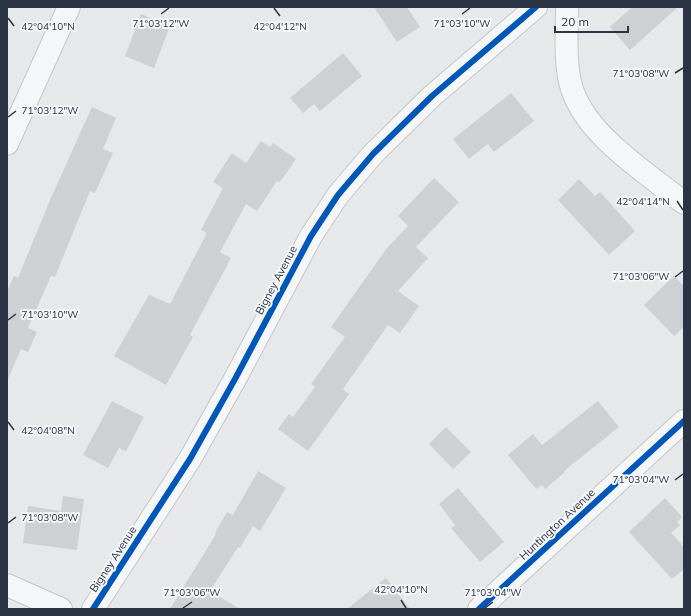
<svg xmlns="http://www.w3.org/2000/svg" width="691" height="616" font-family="Mulish,sans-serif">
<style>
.building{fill:#ced0d3}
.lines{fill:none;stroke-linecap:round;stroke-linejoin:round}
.minor-casing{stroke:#c4c6c8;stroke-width:24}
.tertiary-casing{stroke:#c4c6c8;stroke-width:24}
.minor{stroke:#f5f6f7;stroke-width:22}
.tertiary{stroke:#f5f6f7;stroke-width:22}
.cycleway-casing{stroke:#f4f6f9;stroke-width:8}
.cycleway{stroke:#0057b8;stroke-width:6}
.ticks{fill:none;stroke:#2b3445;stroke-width:1.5}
.labels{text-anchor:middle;stroke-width:4;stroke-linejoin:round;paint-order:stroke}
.street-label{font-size:11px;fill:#2b3445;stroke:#f4f6f9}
.ticks-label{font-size:10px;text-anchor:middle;fill:#2b3445;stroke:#f4f6f9;stroke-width:4;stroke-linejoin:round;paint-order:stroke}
</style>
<rect width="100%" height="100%" fill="#e6e8ea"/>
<path class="building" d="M 374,7 L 407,7 L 420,27 L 397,42 Z
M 632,7 L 678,7 L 630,50 L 610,27 Z
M 141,14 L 170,26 L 154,68 L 125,56 Z
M 343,53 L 362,76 L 320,111 L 314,104 L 303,113 L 290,98 Z
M 511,93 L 534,121 L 494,152 L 488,144 L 469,159 L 453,139 Z
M 92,107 L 116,118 L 103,149 L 113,153 L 95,193 L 90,191 L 55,277 L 51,276 L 28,328 L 37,332 L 28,352 L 21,349 L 7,381 L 7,291 L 14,276 L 18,278 L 50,200 Z
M 261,141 L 270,147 L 273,143 L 296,159 L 280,182 L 277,181 L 257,211 L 246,204 L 220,252 L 231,258 L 190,335 L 193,337 L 166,385 L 114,356 L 149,295 L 170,304 L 207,233 L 201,230 L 223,188 L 213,182 L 232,153 L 246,163 Z
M 434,178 L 459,202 L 416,247 L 428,258 L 398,291 L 419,306 L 400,333 L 388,325 L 343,389 L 349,394 L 308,451 L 278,429 L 289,414 L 293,417 L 315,387 L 311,384 L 345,337 L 331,327 L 387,248 L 408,226 L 398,216 Z
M 579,179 L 595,196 L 600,192 L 635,231 L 609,255 L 558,200 Z
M 674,276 L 684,286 L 684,327 L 674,336 L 644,305 Z
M 112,401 L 144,417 L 126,451 L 119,448 L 108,468 L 83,455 Z
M 598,401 L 619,427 L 564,471 L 565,472 L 545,489 L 542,485 L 536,489 L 508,455 L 533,434 L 542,445 Z
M 446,427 L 471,452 L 453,469 L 429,444 Z
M 258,471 L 286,488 L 260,531 L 253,526 L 240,548 L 238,547 L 210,591 L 240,609 L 170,609 L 216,534 L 215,533 L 227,512 L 233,515 Z
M 458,488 L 504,542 L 480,562 L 451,528 L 455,525 L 439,504 Z
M 63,496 L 84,499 L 77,550 L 23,543 L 28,506 L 61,511 Z
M 665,498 L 682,517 L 677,522 L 680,525 L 671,533 L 684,547 L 684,569 L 672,579 L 629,532 Z
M 386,578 L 410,609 L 347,609 Z"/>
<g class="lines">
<defs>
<path id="minor" d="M 567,7 C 567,33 564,68 573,92 C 590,138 647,173 684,203
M 7,144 L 69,7
M 7,585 L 61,609
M 479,609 L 684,421"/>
<path id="tertiary" d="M 93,609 L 190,459 L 235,379 L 311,236 L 338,195 L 373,154 L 432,96 L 536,7"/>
</defs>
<use href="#minor" class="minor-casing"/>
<use href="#tertiary" class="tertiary-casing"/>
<use href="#minor" class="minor"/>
<use href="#tertiary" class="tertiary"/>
<defs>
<path id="cycleway" d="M 93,609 L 190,459 L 235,379 L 311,236 L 338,195 L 373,154 L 432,96 L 536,7
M 479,609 L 684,421"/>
</defs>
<use href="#cycleway" class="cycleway-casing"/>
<use href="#cycleway" class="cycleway"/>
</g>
<path class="ticks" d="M 274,8 L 280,16M 161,14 L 169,8M 462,14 L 470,8M 8,18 L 14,26M 675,73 L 683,68M 8,117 L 16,111M 677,201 L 683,210M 675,277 L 683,271M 8,320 L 16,314M 8,422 L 14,430M 675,480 L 683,474M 8,523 L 16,517M 401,600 L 406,608M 183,608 L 192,602M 485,608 L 493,602"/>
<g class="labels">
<g class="street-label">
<text transform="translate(276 280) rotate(-62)" y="4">Bigney Avenue</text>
<text transform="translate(557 524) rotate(-43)" y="4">Huntington Avenue</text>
<text transform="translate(113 559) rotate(-57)" y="4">Bigney Avenue</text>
</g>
</g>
<g class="ticks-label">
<text x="161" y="27">71°03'12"W</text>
<text x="462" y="27">71°03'10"W</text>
<text x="48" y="30">42°04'10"N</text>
<text x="280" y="30">42°04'12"N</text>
<text x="641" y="77">71°03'08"W</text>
<text x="50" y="114">71°03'12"W</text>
<text x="643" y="205">42°04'14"N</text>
<text x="641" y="280">71°03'06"W</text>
<text x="50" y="318">71°03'10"W</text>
<text x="48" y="434">42°04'08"N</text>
<text x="641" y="483">71°03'04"W</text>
<text x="50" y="521">71°03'08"W</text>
<text x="401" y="593">42°04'10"N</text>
<text x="192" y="596">71°03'06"W</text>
<text x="493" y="596">71°03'04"W</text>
</g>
<rect width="691" height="616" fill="none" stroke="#2b3445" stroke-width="16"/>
<path d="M555 26v6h73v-6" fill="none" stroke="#2b3445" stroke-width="2"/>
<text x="561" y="26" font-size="12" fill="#2b3445" stroke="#f4f6f9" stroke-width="3" paint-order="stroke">20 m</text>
</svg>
